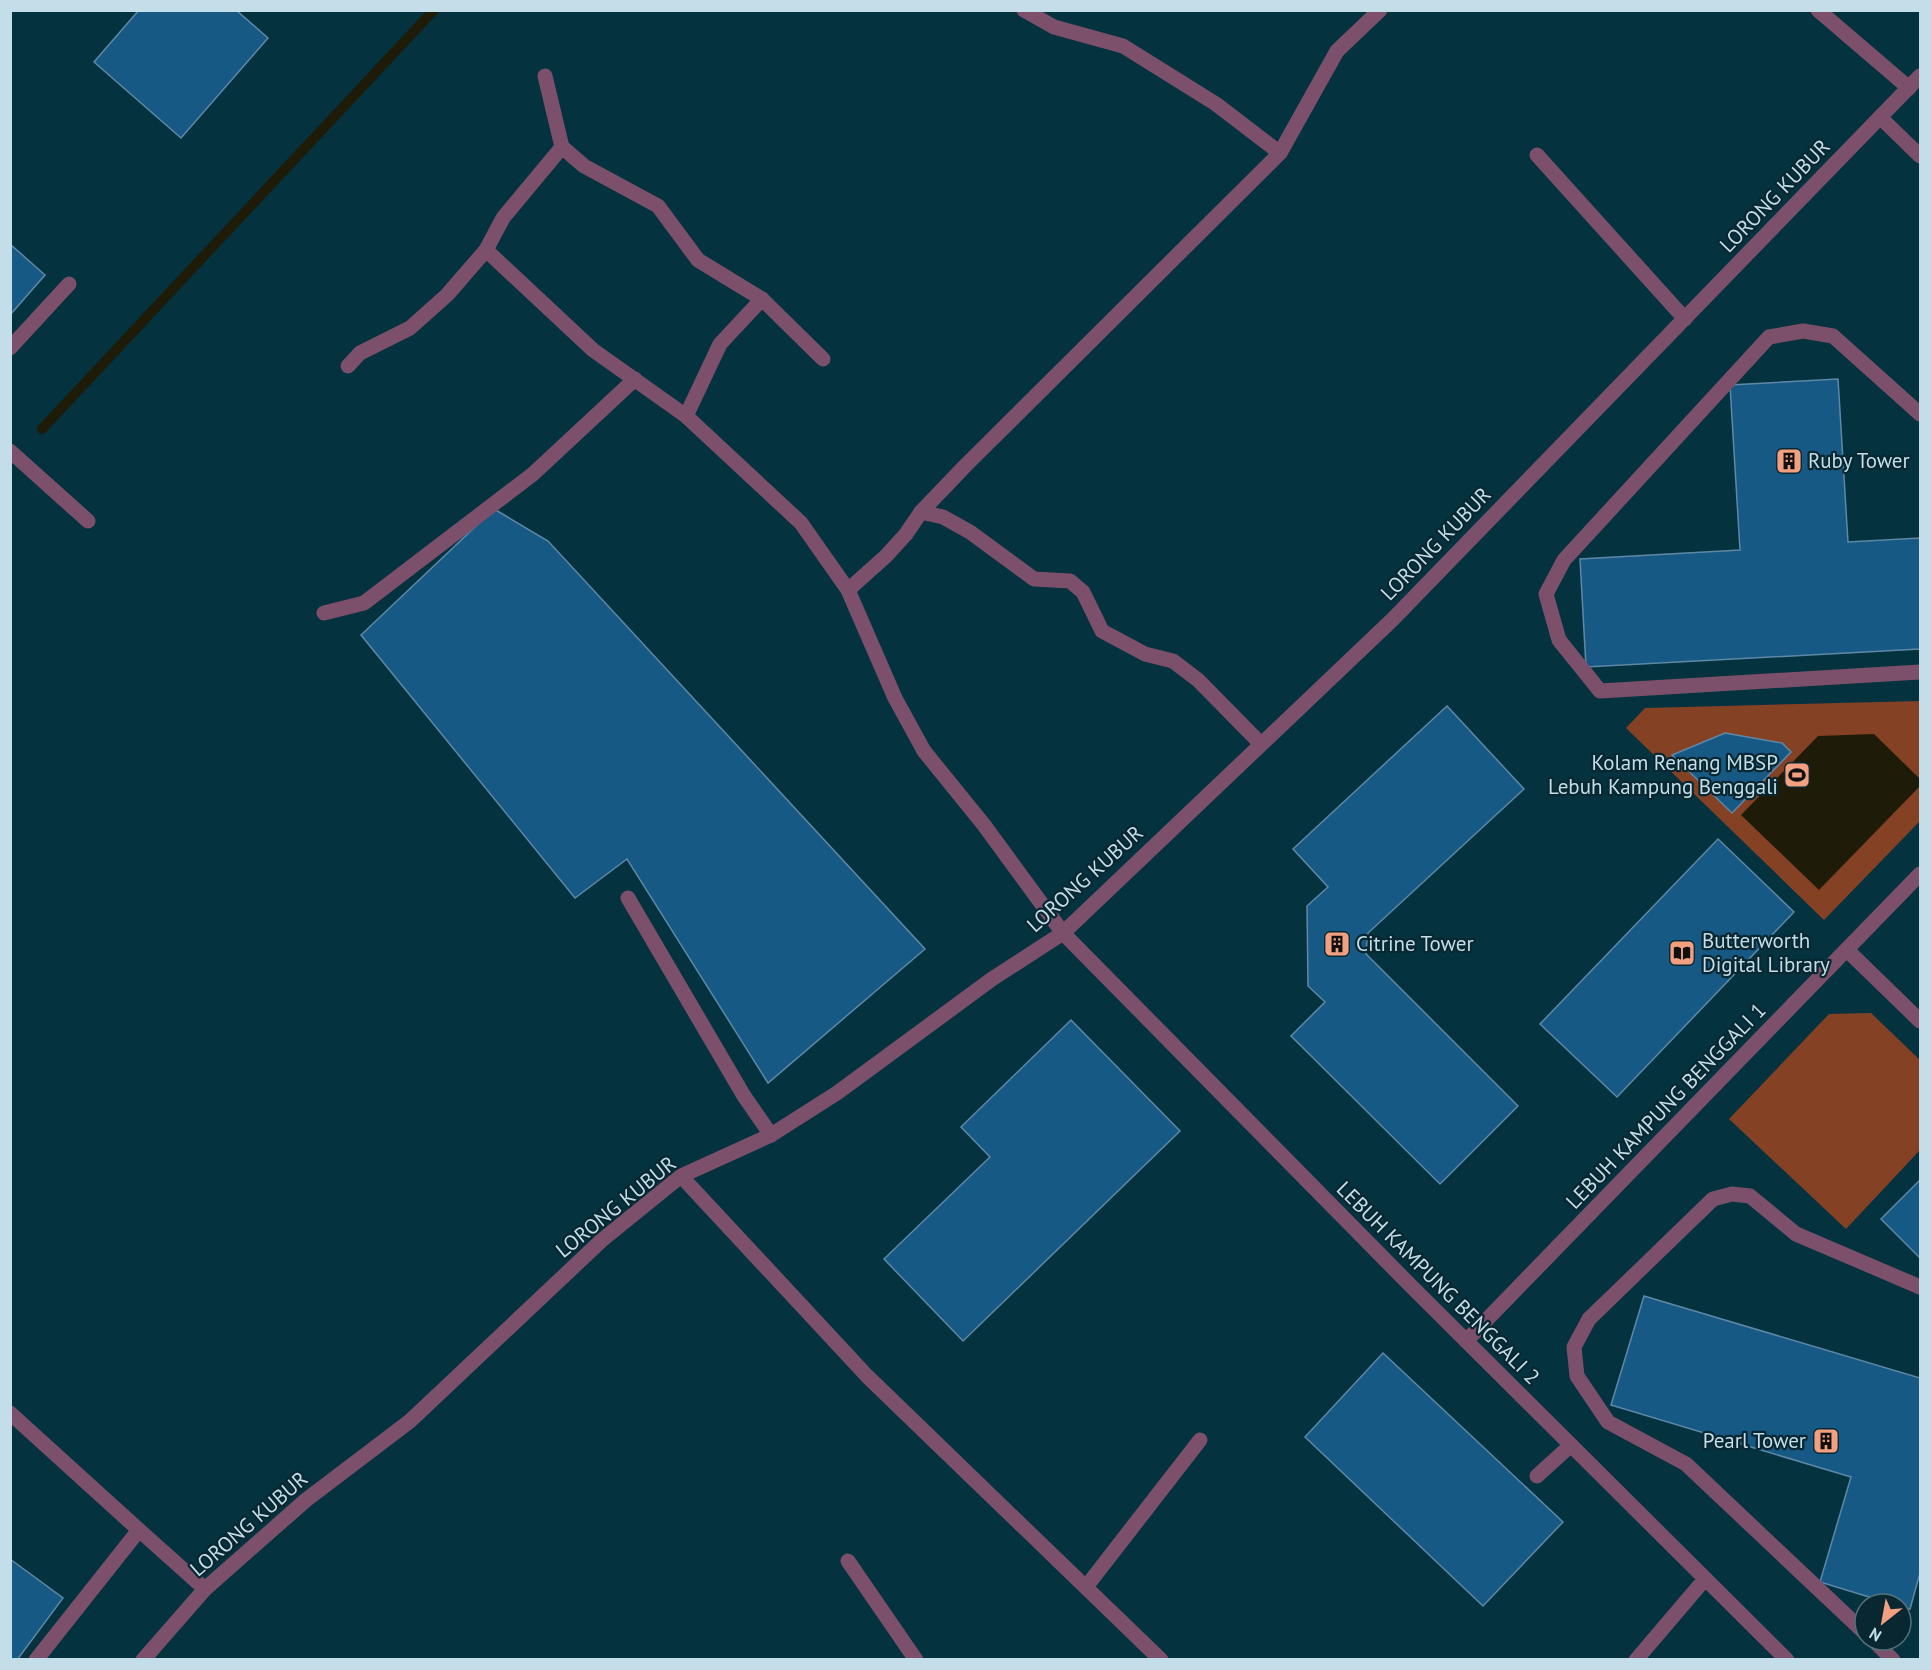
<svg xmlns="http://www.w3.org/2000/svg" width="1931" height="1670" font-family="'PT Sans',sans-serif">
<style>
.green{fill:#854124}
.water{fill:#1e1c09}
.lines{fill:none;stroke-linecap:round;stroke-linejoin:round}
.stream{stroke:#1e1c09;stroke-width:10}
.building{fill:#165984;stroke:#5f88a7;stroke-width:1.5}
.lane{stroke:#7c506b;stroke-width:15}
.street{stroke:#7c506b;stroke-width:15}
.labels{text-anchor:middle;stroke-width:4.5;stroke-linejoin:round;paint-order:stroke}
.street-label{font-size:21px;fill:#c3dee9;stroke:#092731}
.poi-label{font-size:21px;fill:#c3dee9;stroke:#092731;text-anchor:start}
</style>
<rect width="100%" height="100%" fill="#04323f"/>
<path class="green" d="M 1920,701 L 1920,821 L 1824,920 L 1626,728 L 1645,708 Z
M 1871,1013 L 1920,1060 L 1920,1150 L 1846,1229 L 1729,1119 L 1829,1014 Z"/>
<path class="water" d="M 1874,734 L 1920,779 L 1920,786 L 1819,890 L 1741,815 L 1818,736 Z"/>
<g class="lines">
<path class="stream" d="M 42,429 L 434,10"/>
</g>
<path class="building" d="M 139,10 L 236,10 L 268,38 L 181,138 L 94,62 Z
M 10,244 L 45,275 L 10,315 Z
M 1838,379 L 1848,542 L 1920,538 L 1920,649 L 1586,667 L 1580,559 L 1740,550 L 1730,385 Z
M 494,509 L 548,541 L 925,949 L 768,1083 L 627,859 L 575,898 L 361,635 Z
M 1447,706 L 1524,789 L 1368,933 L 1366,954 L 1518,1106 L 1440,1184 L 1291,1036 L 1325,1002 L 1308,986 L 1307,906 L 1328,887 L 1293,849 Z
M 1725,733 L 1782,743 L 1791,752 L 1732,813 L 1672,755 Z
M 1718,839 L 1794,912 L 1617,1097 L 1540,1024 Z
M 1071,1020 L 1180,1131 L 963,1341 L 884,1259 L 990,1157 L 961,1127 Z
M 1920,1180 L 1920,1258 L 1881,1219 Z
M 1644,1296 L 1920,1378 L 1920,1573 L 1910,1609 L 1901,1607 L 1901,1604 L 1892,1604 L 1820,1582 L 1851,1477 L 1611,1405 Z
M 1383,1353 L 1563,1522 L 1483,1606 L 1305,1437 Z
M 10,1559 L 63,1598 L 17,1660 L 10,1660 Z"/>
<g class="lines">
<path class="lane" d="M 1818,10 L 1909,88
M 1880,117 L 1920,156
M 1537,155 L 1685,319
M 10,348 L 69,284
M 1920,414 L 1833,336 L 1803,331 L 1769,337 L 1564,560 L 1546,594 L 1559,640 L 1600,691 L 1920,672
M 686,416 L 720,344 L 762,299
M 10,451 L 88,521
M 921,512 L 943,517 L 970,532 L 1034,579 L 1070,581 L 1083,592 L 1102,631 L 1145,654 L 1173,661 L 1198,680 L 1261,744
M 628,898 L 744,1096 L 771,1135
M 10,1413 L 139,1530
M 1537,1476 L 1571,1445
M 1865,1633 L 1686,1464 L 1608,1422 L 1577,1376 L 1574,1347 L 1589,1319 L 1713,1199 L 1732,1194 L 1750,1196 L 1796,1234 L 1920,1287
M 1873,1640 L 1893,1660
M 36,1660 L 139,1530 L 205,1589"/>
<path class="street" d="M 1024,10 L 1054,27 L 1123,46 L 1216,104 L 1280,153
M 545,76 L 562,147 L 584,166 L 658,206 L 698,260 L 762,299 L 823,359
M 486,250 L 593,350 L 686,416 L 801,523 L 848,590 L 895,698 L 924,751 L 984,825 L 1063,933 L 1410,1285 L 1787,1660
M 348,366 L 360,353 L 410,328 L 447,295 L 486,250 L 503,218 L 562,147
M 848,590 L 886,556 L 906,534 L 921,512 L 965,466 L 1280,153 L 1337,51 L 1380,10
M 324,613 L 364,603 L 533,474 L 635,379
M 1847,950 L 1920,1021
M 681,1176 L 867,1376 L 1161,1660
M 1466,1341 L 1920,874
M 848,1561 L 916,1660
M 1086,1587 L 1200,1440
M 143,1660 L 205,1589 L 306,1500 L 410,1421 L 602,1240 L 681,1176 L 771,1135 L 837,1093 L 992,979 L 1063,933 L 1393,619 L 1920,76
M 1636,1660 L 1705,1579"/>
</g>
<defs>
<symbol id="building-square" viewBox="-11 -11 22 22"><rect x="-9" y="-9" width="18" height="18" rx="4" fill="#f2a080" stroke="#092731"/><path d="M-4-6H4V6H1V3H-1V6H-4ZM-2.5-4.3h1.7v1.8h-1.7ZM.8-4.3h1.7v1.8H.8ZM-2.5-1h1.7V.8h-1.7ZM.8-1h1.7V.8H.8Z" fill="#111"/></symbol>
<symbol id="stadium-square" viewBox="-11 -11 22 22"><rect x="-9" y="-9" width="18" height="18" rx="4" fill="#f2a080" stroke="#092731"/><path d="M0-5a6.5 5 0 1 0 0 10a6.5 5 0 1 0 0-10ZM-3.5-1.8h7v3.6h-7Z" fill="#111"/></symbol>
<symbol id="library-square" viewBox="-11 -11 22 22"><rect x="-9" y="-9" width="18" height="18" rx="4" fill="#f2a080" stroke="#092731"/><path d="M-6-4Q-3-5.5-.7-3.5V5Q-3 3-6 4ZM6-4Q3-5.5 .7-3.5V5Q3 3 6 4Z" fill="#111"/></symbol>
</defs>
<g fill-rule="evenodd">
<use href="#building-square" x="1774" y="446" width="30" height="30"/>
<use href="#stadium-square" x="1782" y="760" width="30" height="30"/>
<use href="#building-square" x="1322" y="929" width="30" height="30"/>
<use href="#library-square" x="1667" y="938" width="30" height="30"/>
<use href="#building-square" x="1811" y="1426" width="30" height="30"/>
</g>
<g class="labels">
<g class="street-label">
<text transform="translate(1775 196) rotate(-46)" y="7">LORONG KUBUR</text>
<text transform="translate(1436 544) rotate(-46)" y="7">LORONG KUBUR</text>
<text transform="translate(1085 879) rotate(-42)" y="7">LORONG KUBUR</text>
<text transform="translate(1666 1106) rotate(-46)" y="7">LEBUH KAMPUNG BENGGALI 1</text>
<text transform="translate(616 1207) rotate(-39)" y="7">LORONG KUBUR</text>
<text transform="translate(1438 1283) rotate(45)" y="7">LEBUH KAMPUNG BENGGALI 2</text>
<text transform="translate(249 1524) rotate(-41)" y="7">LORONG KUBUR</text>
</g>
<g class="poi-label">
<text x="1808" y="468">Ruby Tower</text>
<text x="1778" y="770" text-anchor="end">Kolam Renang MBSP<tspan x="1778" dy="24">Lebuh Kampung Benggali</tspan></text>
<text x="1702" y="948">Butterworth<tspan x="1702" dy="24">Digital Library</tspan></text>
<text x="1356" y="951">Citrine Tower</text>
<text x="1806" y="1448" text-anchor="end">Pearl Tower</text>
</g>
</g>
<rect width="1931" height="1670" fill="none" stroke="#c3dee9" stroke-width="24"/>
<g transform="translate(1883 1622) rotate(211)"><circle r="28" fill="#092731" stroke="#53707b" stroke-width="1.5"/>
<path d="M0-4.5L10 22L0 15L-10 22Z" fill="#f2a080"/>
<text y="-9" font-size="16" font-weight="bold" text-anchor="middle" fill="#c3dee9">N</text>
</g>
</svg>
